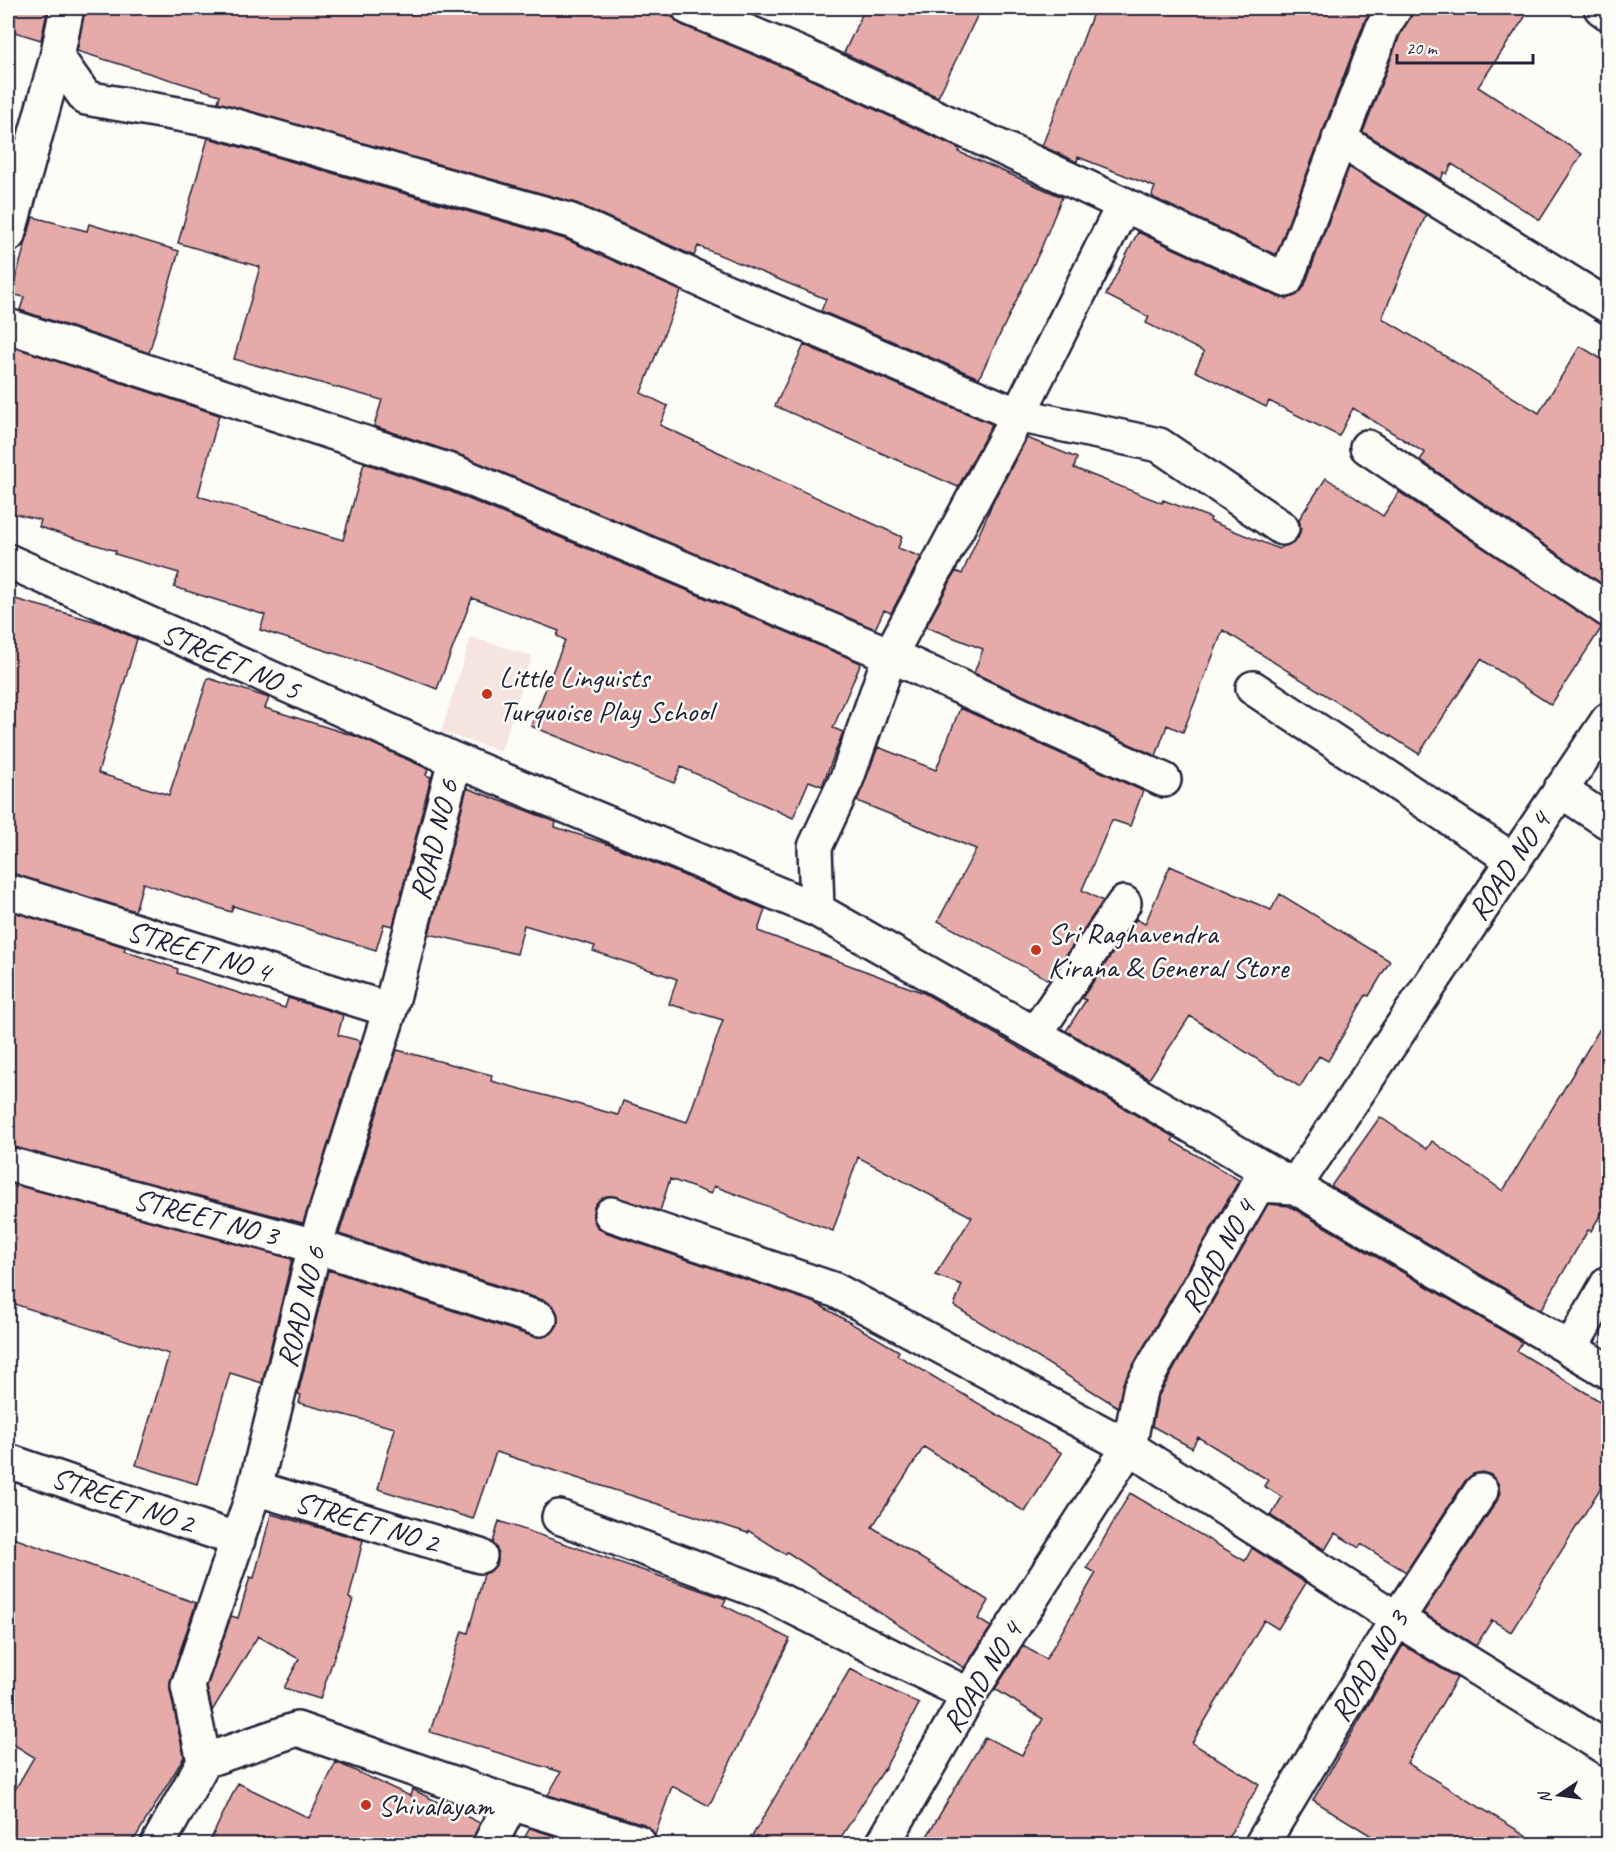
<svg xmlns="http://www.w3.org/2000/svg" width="1616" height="1852" font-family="Caveat,sans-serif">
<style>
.built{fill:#f6e4e0}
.building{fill:#e6aba9;stroke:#22223b;stroke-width:1.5}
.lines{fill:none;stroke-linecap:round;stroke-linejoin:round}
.street-casing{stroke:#22223b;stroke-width:38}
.street{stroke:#fdfcf7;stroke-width:33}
.poi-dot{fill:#c8321e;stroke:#fdfcf7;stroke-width:2}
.labels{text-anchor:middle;stroke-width:5;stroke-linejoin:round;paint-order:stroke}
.street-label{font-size:30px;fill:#22223b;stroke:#fdfcf7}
.poi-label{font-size:30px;fill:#22223b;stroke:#fdfcf7;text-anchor:start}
</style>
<rect width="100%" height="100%" fill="#fdfcf7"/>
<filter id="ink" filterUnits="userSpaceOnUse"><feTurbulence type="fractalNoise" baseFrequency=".0167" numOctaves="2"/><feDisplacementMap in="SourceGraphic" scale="12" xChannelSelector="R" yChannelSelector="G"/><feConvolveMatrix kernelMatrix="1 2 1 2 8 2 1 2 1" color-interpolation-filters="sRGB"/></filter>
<g filter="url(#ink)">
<path class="built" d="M 471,637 L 532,656 L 501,751 L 441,732 Z"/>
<path class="building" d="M 8,8 L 48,8 L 41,40 L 8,30 Z
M 85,8 L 648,8 L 674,18 L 682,25 L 790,70 L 960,149 L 959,152 L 1062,197 L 1040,251 L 979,378 L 821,311 L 826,299 L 698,246 L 694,256 L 576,203 L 218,102 L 220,95 L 77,51 Z
M 865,8 L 981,8 L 938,97 L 844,53 Z
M 1095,8 L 1373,8 L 1365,20 L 1276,255 L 1154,198 L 1152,195 L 1155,187 L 1078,157 L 1077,162 L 1042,146 Z
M 1414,8 L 1531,8 L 1478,87 L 1582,154 L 1540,220 L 1452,164 L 1447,174 L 1444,172 L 1441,180 L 1363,132 L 1400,35 Z
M 208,138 L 565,239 L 681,291 L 641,393 L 668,406 L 660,425 L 902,537 L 898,548 L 921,557 L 891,613 L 884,610 L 875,629 L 463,456 L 374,426 L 382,400 L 234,359 L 260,267 L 178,243 Z
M 1349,167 L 1426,215 L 1382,318 L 1539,413 L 1580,346 L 1608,363 L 1608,588 L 1420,460 L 1425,453 L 1353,408 L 1339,436 L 1269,401 L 1266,407 L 1195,371 L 1204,352 L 1146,323 L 1149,317 L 1106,295 L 1138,232 L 1278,297 L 1287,299 L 1297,295 L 1304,287 Z
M 33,217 L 87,231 L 89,224 L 179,251 L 149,353 L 20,310 L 24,297 L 11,294 Z
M 804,345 L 992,424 L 958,487 L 775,406 Z
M 10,346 L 219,415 L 198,496 L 343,540 L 364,463 L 449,491 L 861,663 L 833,728 L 843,732 L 822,786 L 809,781 L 793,818 L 681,767 L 674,783 L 531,726 L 565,640 L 557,636 L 559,631 L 472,598 L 437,689 L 394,672 L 260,630 L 265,615 L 174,587 L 179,573 L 115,554 L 116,551 L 39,527 L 41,520 L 8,512 L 8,355 Z
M 1027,438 L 1077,458 L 1074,468 L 1162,503 L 1163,500 L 1211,518 L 1210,521 L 1279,549 L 1298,538 L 1301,529 L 1299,519 L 1326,478 L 1383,516 L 1399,492 L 1602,627 L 1551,705 L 1481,659 L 1419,754 L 1223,630 L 1183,732 L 1167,725 L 1156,756 L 974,673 L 983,649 L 926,627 L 956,571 L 962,574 L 993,502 Z
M 8,597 L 101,623 L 137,639 L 98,773 L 169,795 L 208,678 L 269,698 L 265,708 L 358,737 L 428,769 L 426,775 L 431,777 L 393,926 L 384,924 L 376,950 L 233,906 L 231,912 L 143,883 L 135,911 L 8,873 Z
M 960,708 L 1143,791 L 1130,826 L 1112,820 L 1082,890 L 1103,901 L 1049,980 L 938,921 L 976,849 L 857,801 L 878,747 L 936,770 Z
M 467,788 L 556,822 L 555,827 L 610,845 L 765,909 L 758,931 L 924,993 L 1174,1137 L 1172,1141 L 1239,1180 L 1124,1381 L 1118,1407 L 954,1306 L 962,1285 L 935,1275 L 972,1217 L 858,1157 L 833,1231 L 714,1186 L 711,1194 L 670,1179 L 660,1211 L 608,1196 L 599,1200 L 594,1207 L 593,1218 L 597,1227 L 605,1232 L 816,1303 L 899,1351 L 897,1355 L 1062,1453 L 1025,1512 L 924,1447 L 872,1527 L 989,1601 L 978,1619 L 991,1627 L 964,1668 L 787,1552 L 785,1554 L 749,1531 L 748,1533 L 496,1452 L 473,1519 L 378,1489 L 395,1428 L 299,1403 L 301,1395 L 298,1394 L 328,1270 L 534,1337 L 543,1337 L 552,1333 L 558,1324 L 558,1316 L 554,1307 L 546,1301 L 339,1234 L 397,1050 L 492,1075 L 491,1081 L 618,1115 L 623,1101 L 687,1122 L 723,1020 L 669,1004 L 677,979 L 593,951 L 595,946 L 524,925 L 517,954 L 429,934 Z
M 1170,866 L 1271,910 L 1280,894 L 1390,961 L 1369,996 L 1366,995 L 1328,1061 L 1319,1056 L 1300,1087 L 1190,1016 L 1149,1079 L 1066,1031 L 1086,1000 L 1082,998 L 1136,919 L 1145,924 Z
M 8,910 L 125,947 L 124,951 L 178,969 L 177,973 L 285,1008 L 288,998 L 343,1015 L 338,1035 L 361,1041 L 303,1223 L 8,1146 Z
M 1608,1015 L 1608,1202 L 1591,1231 L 1588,1230 L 1541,1310 L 1331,1186 L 1380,1117 L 1427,1149 L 1432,1141 L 1503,1191 Z
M 8,1183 L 292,1259 L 262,1383 L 230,1373 L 197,1484 L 136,1465 L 169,1354 L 8,1302 Z
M 1268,1204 L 1289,1206 L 1522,1342 L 1517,1351 L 1608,1406 L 1608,1476 L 1511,1632 L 1492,1620 L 1476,1646 L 1423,1613 L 1497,1501 L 1500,1493 L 1498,1483 L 1491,1475 L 1483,1472 L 1473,1474 L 1465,1481 L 1406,1572 L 1361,1544 L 1359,1548 L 1335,1533 L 1325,1550 L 1271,1516 L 1282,1497 L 1264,1486 L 1268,1480 L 1198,1437 L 1192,1448 L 1152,1426 L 1158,1397 Z
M 1130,1493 L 1245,1561 L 1252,1548 L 1306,1583 L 1278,1629 L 1264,1620 L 1192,1743 L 1259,1784 L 1224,1845 L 922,1845 L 985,1737 L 1022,1755 L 1043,1719 L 995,1689 L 1023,1646 L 1046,1659 L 1096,1573 L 1087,1568 Z
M 271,1514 L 363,1540 L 349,1598 L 353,1600 L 320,1699 L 284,1688 L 299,1659 L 258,1636 L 212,1711 L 207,1687 L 231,1616 L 238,1618 L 250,1577 L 254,1578 Z
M 499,1521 L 726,1599 L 723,1605 L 790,1639 L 709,1806 L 672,1786 L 655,1835 L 644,1824 L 548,1795 L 561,1772 L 430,1732 L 462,1631 L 468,1633 L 484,1574 L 492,1570 L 498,1562 L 498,1552 L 493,1543 Z
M 8,1536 L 196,1603 L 170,1681 L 170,1690 L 184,1757 L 131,1845 L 8,1845 L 8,1802 L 34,1757 L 8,1741 Z
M 1403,1645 L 1457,1678 L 1407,1763 L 1542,1845 L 1386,1845 L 1313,1800 Z
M 850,1669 L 919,1704 L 885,1768 L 836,1845 L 747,1845 Z
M 336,1762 L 410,1796 L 412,1789 L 480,1823 L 471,1845 L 208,1845 L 238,1783 L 309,1818 Z
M 530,1828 L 582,1845 L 511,1845 L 513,1840 L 521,1844 Z"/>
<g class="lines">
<defs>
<path id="street" d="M 689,8 L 798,53 L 1286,280 L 1383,27 L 1395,8
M 1601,8 L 1608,13
M 57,57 L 86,98 L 218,121 L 571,221 L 721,289 L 1018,415 L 1159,445 L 1282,528
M 1339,139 L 1608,306
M 8,235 L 57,57 L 67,8
M 8,326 L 456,473 L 890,655 L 1164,780
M 1367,447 L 1608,610
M 8,561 L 455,760 L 817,910 L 1035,1034 L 1608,1371
M 1253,688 L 1513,860
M 1560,790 L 1608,822
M 8,891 L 390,1010
M 817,910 L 815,847 L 847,778 L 890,655 L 1018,415 L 1124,204
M 1035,1034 L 1124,903
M 8,1164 L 315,1246 L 540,1319
M 611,1214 L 835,1290 L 1129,1447 L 1397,1619 L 1608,1749
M 1570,1349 L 1608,1283
M 8,1461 L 238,1540
M 255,1488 L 480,1556
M 559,1517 L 767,1594 L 969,1695
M 204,1761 L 297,1729 L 511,1803 L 638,1842
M 158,1844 L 204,1761 L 188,1686 L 255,1488 L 315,1246 L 390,1010 L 455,760
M 490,1844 L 511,1803
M 883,1844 L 969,1695 L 1129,1447 L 1140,1390 L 1258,1185 L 1294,1187 L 1608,720
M 1262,1844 L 1397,1619 L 1481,1491"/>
</defs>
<use href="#street" class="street-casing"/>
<use href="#street" class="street"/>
</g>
</g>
<g class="poi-dot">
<circle cx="487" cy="694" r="6"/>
<circle cx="1036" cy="950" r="6"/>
<circle cx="366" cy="1805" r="6"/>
</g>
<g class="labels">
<g class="street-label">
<text transform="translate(231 661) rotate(24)" y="10">STREET NO 5</text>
<text transform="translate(434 840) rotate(-76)" y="10">ROAD NO 6</text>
<text transform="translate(1509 866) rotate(-56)" y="10">ROAD NO 4</text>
<text transform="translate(199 951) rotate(17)" y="10">STREET NO 4</text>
<text transform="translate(206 1217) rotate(15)" y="10">STREET NO 3</text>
<text transform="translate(1218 1256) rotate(-61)" y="10">ROAD NO 4</text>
<text transform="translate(301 1307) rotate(-76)" y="10">ROAD NO 6</text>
<text transform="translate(123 1500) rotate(19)" y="10">STREET NO 2</text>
<text transform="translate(367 1522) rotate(17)" y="10">STREET NO 2</text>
<text transform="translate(1369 1666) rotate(-59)" y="10">ROAD NO 3</text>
<text transform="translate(982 1677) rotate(-58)" y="10">ROAD NO 4</text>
</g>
<g class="poi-label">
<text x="499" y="687">Little Linguists<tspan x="499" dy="34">Turquoise Play School</tspan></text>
<text x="1048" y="943">Sri Raghavendra<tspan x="1048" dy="34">Kirana &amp; General Store</tspan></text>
<text x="378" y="1815">Shivalayam</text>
</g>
</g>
<rect width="1616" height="1852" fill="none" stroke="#fdfcf7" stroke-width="30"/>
<rect x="15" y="15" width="1586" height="1822" fill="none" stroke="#22223b" stroke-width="2" filter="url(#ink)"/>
<g transform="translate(1559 1795) rotate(257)" stroke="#fdfcf7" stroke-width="4.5" paint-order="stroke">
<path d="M0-4.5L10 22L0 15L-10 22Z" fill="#22223b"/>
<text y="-9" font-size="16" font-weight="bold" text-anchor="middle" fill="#22223b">N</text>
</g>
<path d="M1397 54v9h136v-9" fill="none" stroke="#22223b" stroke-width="3"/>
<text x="1406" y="54" font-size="18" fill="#22223b" stroke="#fdfcf7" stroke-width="4.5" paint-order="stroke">20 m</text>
</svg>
